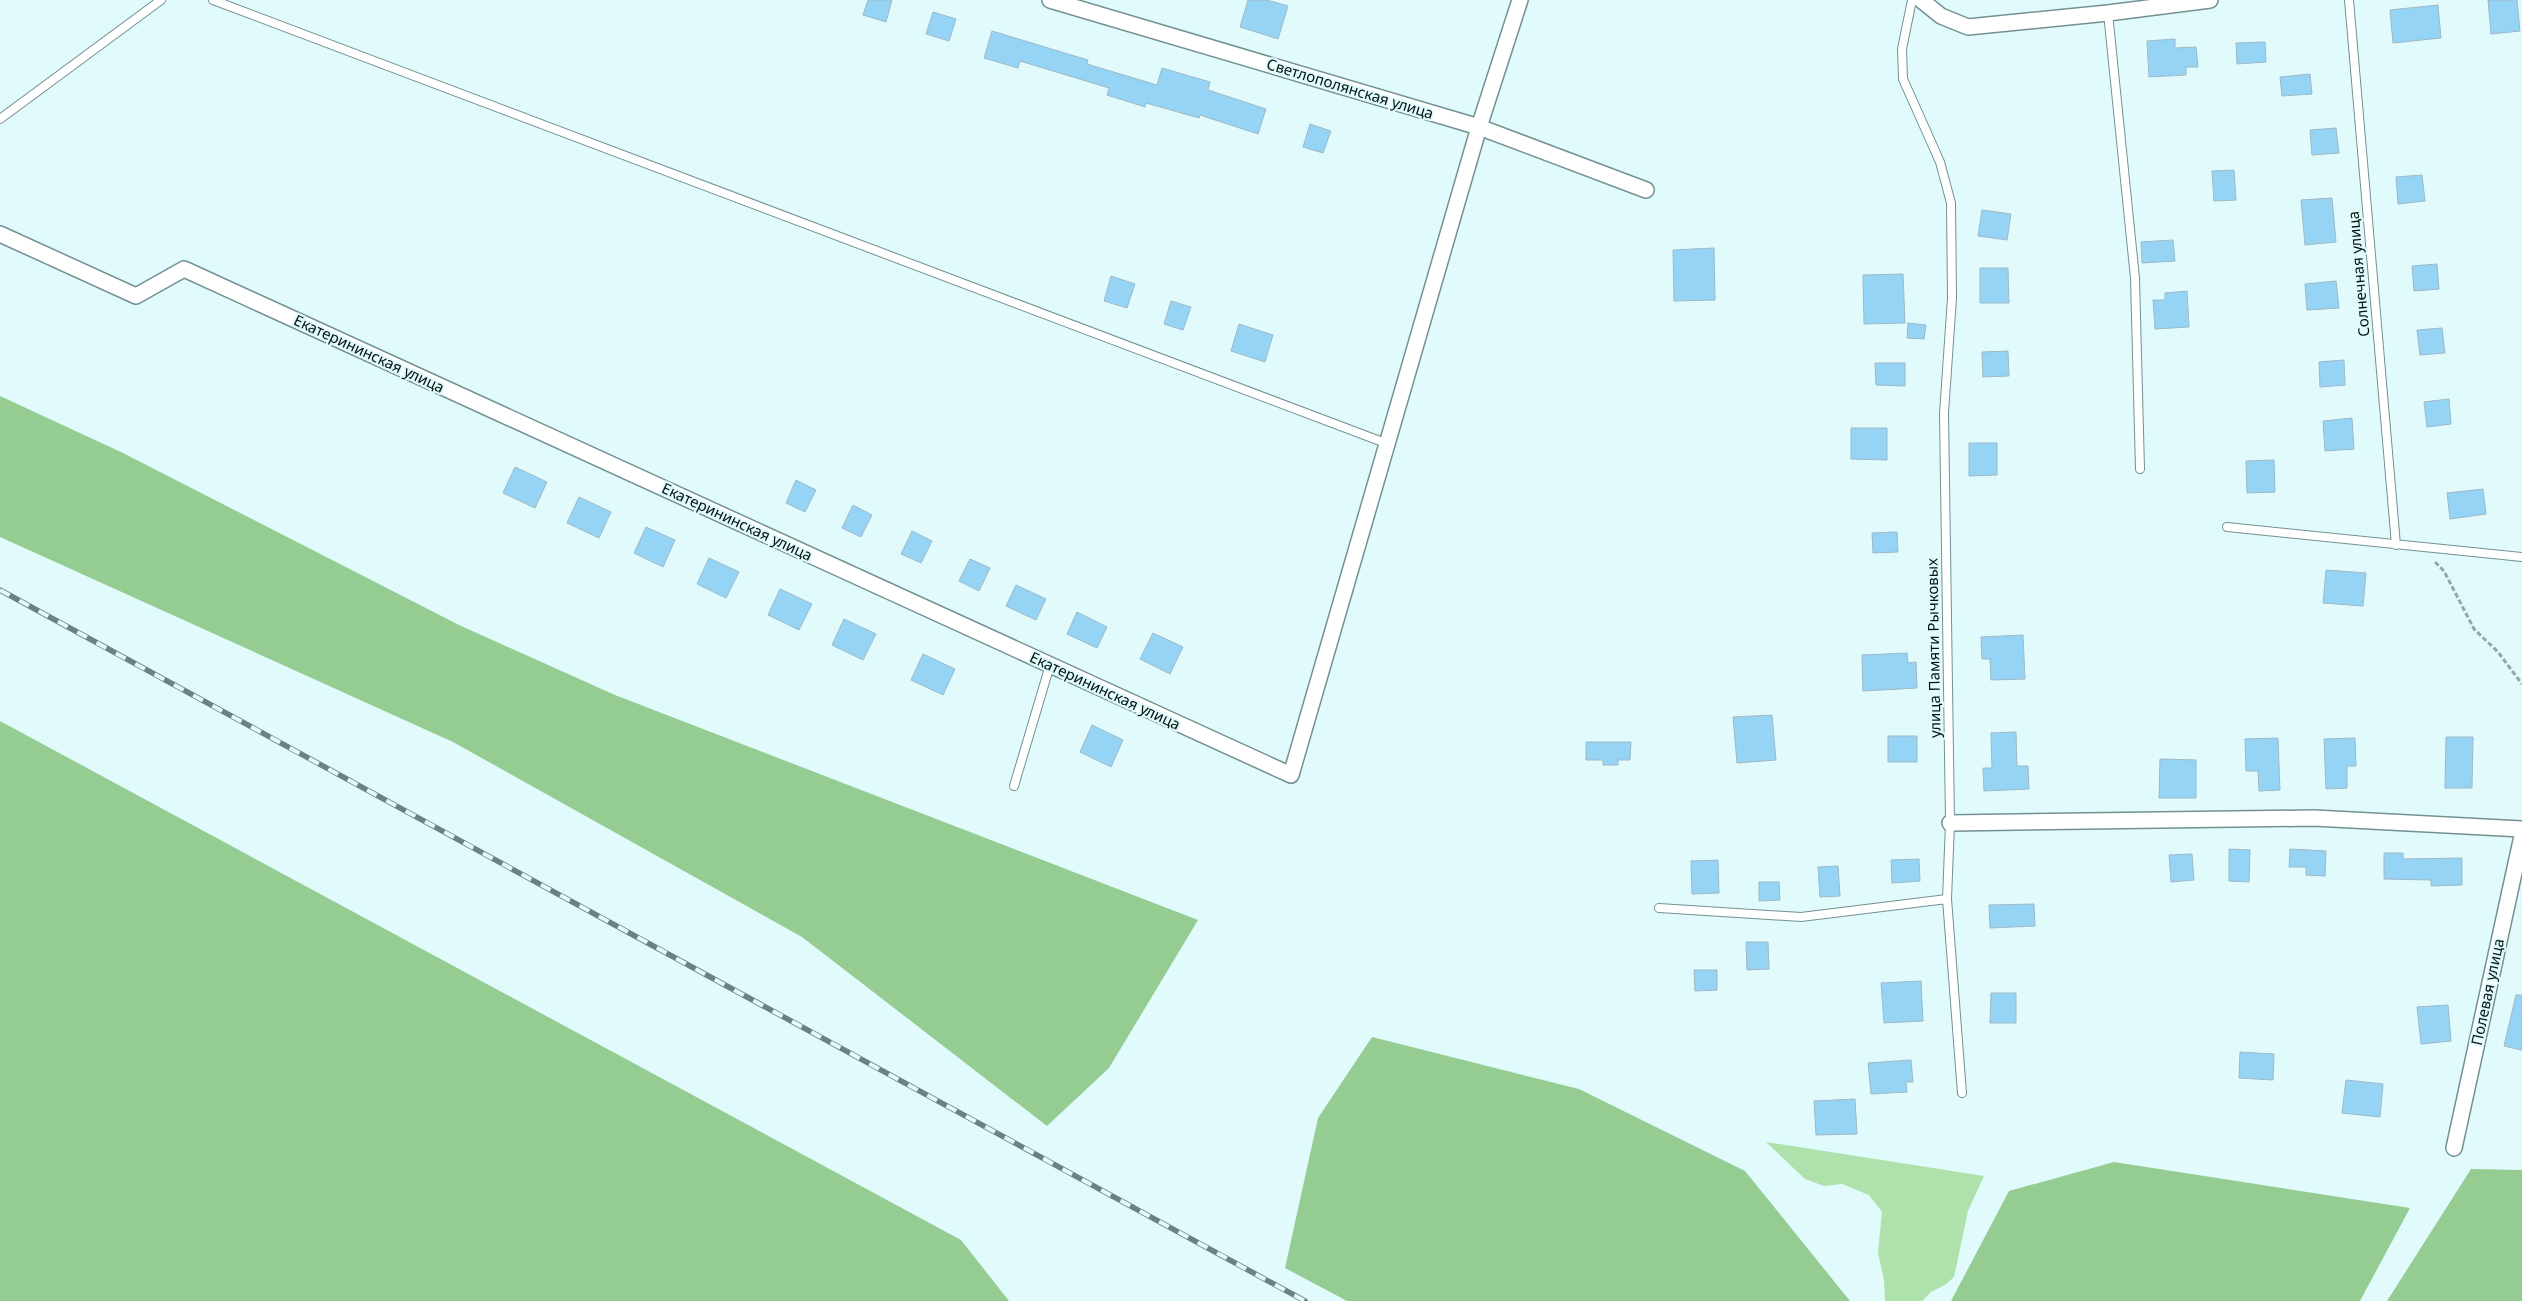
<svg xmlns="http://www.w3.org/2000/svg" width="2522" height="1301" font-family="'Noto Sans',sans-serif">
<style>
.green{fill:#aee1ab}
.forest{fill:#95cc92}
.building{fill:#96d4f5;stroke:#9fb8c6}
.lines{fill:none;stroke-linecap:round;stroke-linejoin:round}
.lane-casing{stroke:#739193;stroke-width:10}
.street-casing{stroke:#739193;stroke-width:18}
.path{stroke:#94a8aa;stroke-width:3;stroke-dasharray:5 2.5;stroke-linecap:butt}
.lane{stroke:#fff;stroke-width:8}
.street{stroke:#fff;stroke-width:15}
.rail-casing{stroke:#6e8182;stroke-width:5.5}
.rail{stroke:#e1fbfd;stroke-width:4;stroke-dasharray:11;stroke-linecap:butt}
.labels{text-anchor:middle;stroke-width:4.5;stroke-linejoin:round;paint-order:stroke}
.street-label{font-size:15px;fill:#051011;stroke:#e1fbfd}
</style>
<rect width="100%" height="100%" fill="#e1fbfd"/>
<path class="green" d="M 1766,1142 L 1984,1176 L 1968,1211 L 1954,1277 L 1945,1285 L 1931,1292 L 1922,1301 L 1885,1301 L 1884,1280 L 1878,1253 L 1882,1212 L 1869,1195 L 1842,1184 L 1824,1186 L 1805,1179 Z"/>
<path class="forest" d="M 0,396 L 123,453 L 459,625 L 615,695 L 1198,920 L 1109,1068 L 1047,1126 L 802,937 L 453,742 L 0,537 Z
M 0,721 L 961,1240 L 1009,1301 L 0,1301 Z
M 1372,1037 L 1579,1089 L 1745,1171 L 1850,1301 L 1347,1301 L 1285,1268 L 1318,1118 Z
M 2114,1162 L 2410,1208 L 2360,1301 L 1951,1301 L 2009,1191 Z
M 2471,1169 L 2522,1170 L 2522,1301 L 2387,1301 Z"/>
<path class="building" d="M 868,0 L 892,0 L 886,22 L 863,15 Z
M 1248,0 L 1267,0 L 1288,6 L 1278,39 L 1240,27 Z
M 2488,0 L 2517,0 L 2520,31 L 2491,34 Z
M 2438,5 L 2441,38 L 2393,43 L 2390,10 Z
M 933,12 L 956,19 L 949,41 L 926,34 Z
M 992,31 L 1088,60 L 1087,64 L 1157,85 L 1162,68 L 1210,82 L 1208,90 L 1266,109 L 1258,134 L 1200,115 L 1199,118 L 1146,103 L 1145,107 L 1107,95 L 1109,88 L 1020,61 L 1018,68 L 984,58 Z
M 2175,39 L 2175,48 L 2196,47 L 2198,67 L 2186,67 L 2186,75 L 2149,77 L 2147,41 Z
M 2265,42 L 2266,62 L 2237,64 L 2236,43 Z
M 2310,74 L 2312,94 L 2282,96 L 2280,77 Z
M 1310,124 L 1331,131 L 1323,153 L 1303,147 Z
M 2336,128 L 2339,153 L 2312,155 L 2310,130 Z
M 2234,170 L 2236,200 L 2214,201 L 2212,171 Z
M 2422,175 L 2425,201 L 2398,204 L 2396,177 Z
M 2332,198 L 2336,242 L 2305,245 L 2301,200 Z
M 1982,210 L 2011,214 L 2007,240 L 1978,236 Z
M 2173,240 L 2175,261 L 2142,263 L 2141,242 Z
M 1714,248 L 1715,300 L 1674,301 L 1673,250 Z
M 2437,264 L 2439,289 L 2414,291 L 2412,266 Z
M 1980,268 L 2008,268 L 2009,303 L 1980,303 Z
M 1903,274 L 1905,323 L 1864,324 L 1863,275 Z
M 1111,276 L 1135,284 L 1127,308 L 1104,301 Z
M 2336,281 L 2339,308 L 2307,310 L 2305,284 Z
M 2187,291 L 2189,327 L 2155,329 L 2153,300 L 2165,300 L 2165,293 Z
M 1171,301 L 1191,307 L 1183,330 L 1164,324 Z
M 1908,323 L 1926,325 L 1924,339 L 1907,338 Z
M 1239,324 L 1273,335 L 1265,362 L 1231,351 Z
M 2442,328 L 2445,353 L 2420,355 L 2417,330 Z
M 2008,351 L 2009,376 L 1983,377 L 1982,352 Z
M 2344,360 L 2345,385 L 2320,387 L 2319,362 Z
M 1875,363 L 1905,363 L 1905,386 L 1876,385 Z
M 2449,399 L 2451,424 L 2427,427 L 2424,402 Z
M 2352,418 L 2354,449 L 2325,451 L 2323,421 Z
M 1851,428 L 1887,428 L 1887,460 L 1851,459 Z
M 1969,443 L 1997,443 L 1997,475 L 1969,476 Z
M 2274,460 L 2275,492 L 2247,493 L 2246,461 Z
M 515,467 L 547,482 L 535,508 L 503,493 Z
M 796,480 L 816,490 L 805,512 L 786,503 Z
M 2483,489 L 2486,514 L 2450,519 L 2447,493 Z
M 579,497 L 611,512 L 599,538 L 567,523 Z
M 853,505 L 872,515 L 861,537 L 842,528 Z
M 646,527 L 675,540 L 663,567 L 634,553 Z
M 912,531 L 932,541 L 921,563 L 901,554 Z
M 1897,532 L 1898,552 L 1873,553 L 1872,533 Z
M 709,558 L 739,572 L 726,598 L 697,584 Z
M 970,559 L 990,568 L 979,591 L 959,581 Z
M 2326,570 L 2366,573 L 2363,606 L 2323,603 Z
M 1016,585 L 1046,599 L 1036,620 L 1006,606 Z
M 780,589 L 812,604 L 799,630 L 768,615 Z
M 1077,612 L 1107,627 L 1097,648 L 1067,634 Z
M 844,619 L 876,634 L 863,660 L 832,645 Z
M 1153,633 L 1183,647 L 1170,674 L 1140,659 Z
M 2023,635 L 2025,679 L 1991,680 L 1990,659 L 1982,659 L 1981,637 Z
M 1907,653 L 1908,663 L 1916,662 L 1917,688 L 1863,691 L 1862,655 Z
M 923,654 L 955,669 L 943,695 L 911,680 Z
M 1772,715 L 1776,760 L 1737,763 L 1733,717 Z
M 1092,725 L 1123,740 L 1111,767 L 1080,752 Z
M 2016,732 L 2017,766 L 2028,766 L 2029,789 L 1984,791 L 1983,768 L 1992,768 L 1991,733 Z
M 1888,736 L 1917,736 L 1917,762 L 1888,762 Z
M 2446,737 L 2473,737 L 2472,788 L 2445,788 Z
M 2278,738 L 2280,790 L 2259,791 L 2258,771 L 2246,771 L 2245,739 Z
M 2355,738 L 2356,766 L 2347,766 L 2347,788 L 2326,789 L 2324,739 Z
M 1586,742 L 1631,742 L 1630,760 L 1618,760 L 1618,765 L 1603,765 L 1603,760 L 1586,760 Z
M 2160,759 L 2196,760 L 2196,798 L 2159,798 Z
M 2229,849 L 2250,850 L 2249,882 L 2229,881 Z
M 2290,849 L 2326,851 L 2325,876 L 2306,875 L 2306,867 L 2289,867 Z
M 2384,853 L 2403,853 L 2403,859 L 2462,858 L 2462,885 L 2431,886 L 2431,880 L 2384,879 Z
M 2192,854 L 2194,880 L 2171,882 L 2169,855 Z
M 1919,859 L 1920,881 L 1892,883 L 1891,860 Z
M 1718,860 L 1719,893 L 1692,894 L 1691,861 Z
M 1838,866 L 1840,896 L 1820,897 L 1818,867 Z
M 1759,882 L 1779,882 L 1780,900 L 1759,901 Z
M 2034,904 L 2035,926 L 1990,928 L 1989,905 Z
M 1746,942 L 1768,942 L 1769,969 L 1747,970 Z
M 1694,970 L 1717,970 L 1717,990 L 1695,991 Z
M 1921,981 L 1923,1021 L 1884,1023 L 1881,983 Z
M 1991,993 L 2016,993 L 2016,1023 L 1990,1023 Z
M 2516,995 L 2522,995 L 2522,1050 L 2504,1046 Z
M 2448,1005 L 2451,1041 L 2421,1044 L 2417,1007 Z
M 2240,1052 L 2274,1054 L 2273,1080 L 2239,1078 Z
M 1911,1060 L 1913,1082 L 1906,1082 L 1907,1092 L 1871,1094 L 1868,1063 Z
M 2346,1080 L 2383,1084 L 2380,1117 L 2342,1113 Z
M 1855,1099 L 1857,1134 L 1816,1135 L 1814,1101 Z"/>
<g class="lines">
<defs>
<path id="lane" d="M 213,0 L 1388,444
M 1912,0 L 1902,49 L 1903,79 L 1940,162 L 1951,203 L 1952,298 L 1944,413 L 1950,823 L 1947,899 L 1962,1093
M 2349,0 L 2396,545
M 2108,13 L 2135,278 L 2140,469
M 0,119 L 161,0
M 2227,527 L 2522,557
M 1014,786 L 1050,665
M 1659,908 L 1801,917 L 1947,899"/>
<path id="street" d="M 1050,0 L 1479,127 L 1646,190
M 1921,0 L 1941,16 L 1968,27 L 2108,13 L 2210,0
M 0,234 L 136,296 L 184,269 L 1291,775 L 1479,127 L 1520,0
M 1950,823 L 2314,818 L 2522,829
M 2454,1148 L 2522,836"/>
</defs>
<use href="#lane" class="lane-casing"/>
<use href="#street" class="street-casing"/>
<path class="path" d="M 2435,562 L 2444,571 L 2474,629 L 2498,652 L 2522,684"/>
<use href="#lane" class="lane"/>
<use href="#street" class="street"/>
<defs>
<path id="rail" d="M 0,590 L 1305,1301"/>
</defs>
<use href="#rail" class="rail-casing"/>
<use href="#rail" class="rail"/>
</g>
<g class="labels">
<g class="street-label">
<text transform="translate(1350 89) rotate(17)" y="5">Светлополянская улица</text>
<text transform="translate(2359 274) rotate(-95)" y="5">Солнечная улица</text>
<text transform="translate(369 354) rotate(25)" y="5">Екатерининская улица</text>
<text transform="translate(737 522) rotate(25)" y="5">Екатерининская улица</text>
<text transform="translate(1934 648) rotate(-91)" y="5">улица Памяти Рычковых</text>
<text transform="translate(1105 691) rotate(25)" y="5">Екатерининская улица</text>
<text transform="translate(2488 992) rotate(-78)" y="5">Полевая улица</text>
</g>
</g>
</svg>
